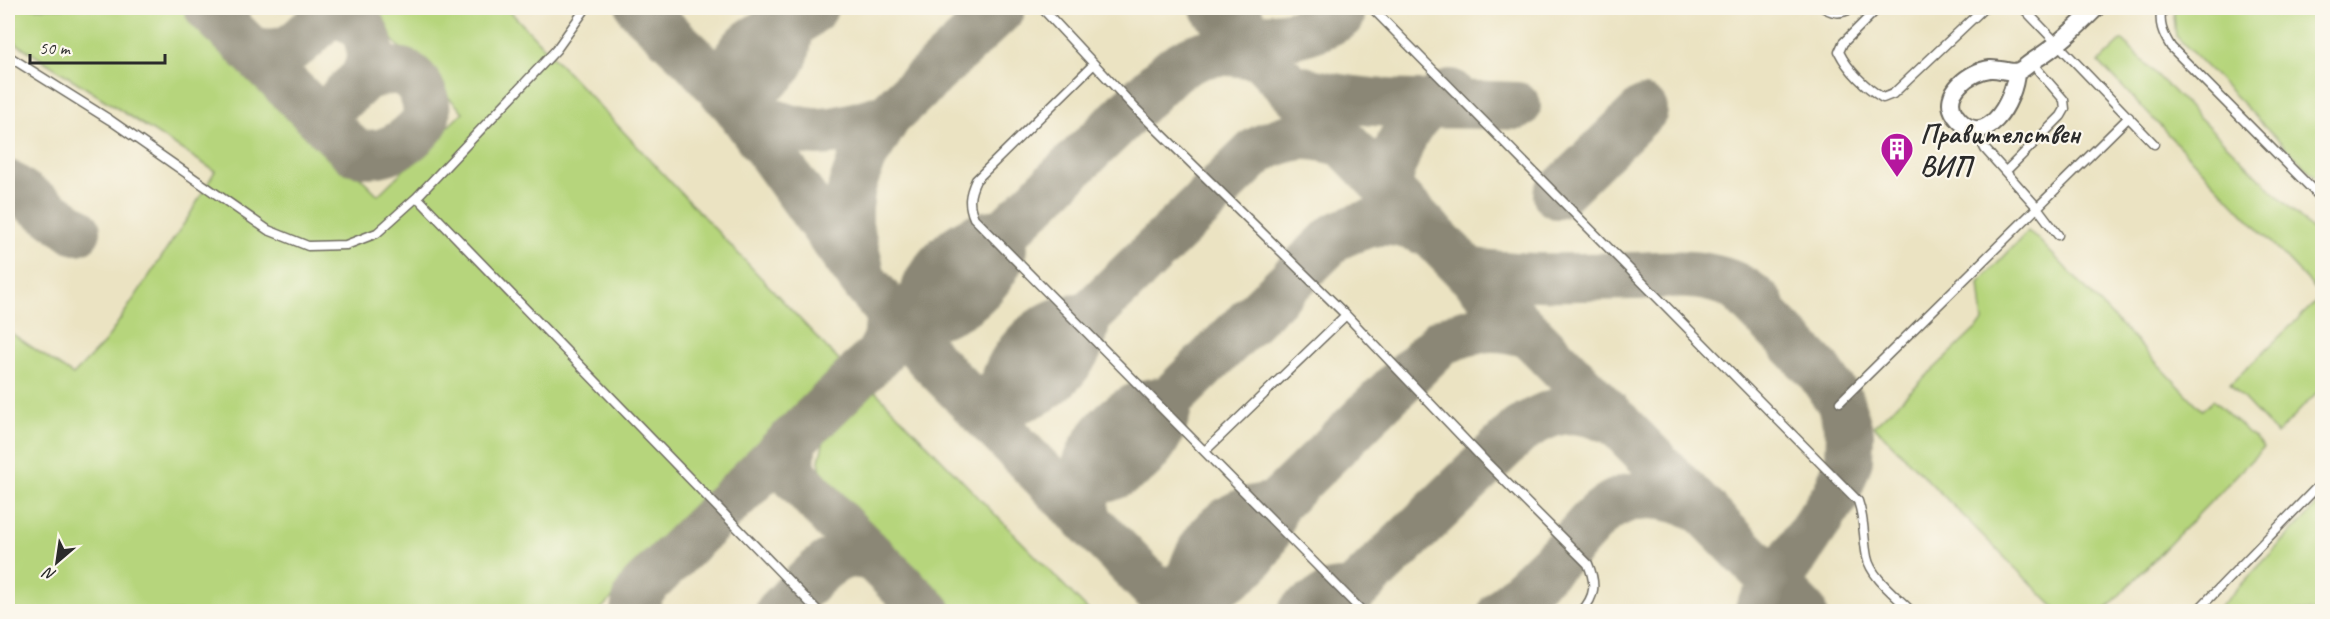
<svg xmlns="http://www.w3.org/2000/svg" width="2330" height="619" font-family="Caveat,sans-serif">
<style>
.green{fill:#b6d57c;stroke:#708054;stroke-width:1.5}
.lines{fill:none;stroke-linecap:round;stroke-linejoin:round}
.stream{stroke:#58bad6;stroke-width:5}
.taxiway{stroke:#8b8776;stroke-width:48}
.lane-casing{stroke:#6e6b60;stroke-width:11}
.street-casing{stroke:#6e6b60;stroke-width:20}
.lane{stroke:#fff;stroke-width:8}
.street{stroke:#fff;stroke-width:16}
.labels{text-anchor:middle;stroke-width:4.5;stroke-linejoin:round;paint-order:stroke}
.poi-label{font-size:28px;font-weight:bold;fill:#2b2b2b;stroke:#fbf7ec;text-anchor:start}
</style>
<rect width="100%" height="100%" fill="#fbf7ec"/>
<filter id="ink" filterUnits="userSpaceOnUse"><feTurbulence type="fractalNoise" baseFrequency=".0167" numOctaves="2"/><feDisplacementMap in="SourceGraphic" scale="12" xChannelSelector="R" yChannelSelector="G"/><feConvolveMatrix kernelMatrix="1 2 1 2 8 2 1 2 1" color-interpolation-filters="sRGB"/></filter>
<filter id="wash" filterUnits="userSpaceOnUse"><feTurbulence type="fractalNoise" baseFrequency=".008" numOctaves="4" result="noise"/><feDisplacementMap in="SourceGraphic" scale="24" xChannelSelector="R" yChannelSelector="G"/><feGaussianBlur stdDeviation="1.35" result="paint"/><feColorMatrix in="noise" values="0 0 0 0 0 0 0 0 0 0 0 0 0 0 0 0 0 1.4 0 .05"/><feComposite in="paint" operator="in"/></filter>
<g filter="url(#wash)">
<rect width="100%" height="100%" fill="#ebe3c2"/>
<path class="green" d="M 8,8 L 193,8 L 378,195 L 463,112 L 361,8 L 507,8 L 845,367 L 599,611 L 8,612 L 8,331 L 73,375 L 105,342 L 189,216 L 215,171 L 8,38 Z
M 2176,8 L 2322,8 L 2322,184 L 2176,36 L 2174,16 Z
M 2122,40 L 2322,240 L 2322,387 L 2277,434 L 2230,384 L 2322,296 L 2099,62 Z
M 2028,231 L 2036,237 L 2202,410 L 2213,400 L 2264,447 L 2104,611 L 2058,611 L 1874,426 L 1983,322 L 1979,283 Z
M 875,391 L 1089,611 L 944,611 L 836,501 L 823,481 L 819,461 L 825,436 L 865,395 Z
M 2322,500 L 2322,611 L 2216,611 Z"/>
<g class="lines">
<path class="stream" d="M 8,608 L 12,612"/>
<path class="taxiway" d="M 208,8 L 353,151 C 377,159 399,149 416,132 C 420,128 423,125 425,121 C 428,112 426,102 423,94 C 410,64 389,69 364,77
M 640,8 L 694,59 L 735,104 L 866,284 L 929,358 L 1177,612
M 1214,8 L 1444,247 L 1803,612
M 1240,18 L 1244,38 C 1282,38 1308,35 1341,16
M 791,30 C 783,31 774,31 767,34 C 741,42 729,68 724,93 C 748,92 772,82 783,59 C 788,50 787,40 790,31 C 794,23 807,14 814,8
M 251,50 C 293,60 301,39 329,13 C 339,15 352,18 360,26 C 372,39 373,61 364,76 C 359,84 350,90 343,97
M 1292,87 C 1365,110 1441,102 1517,106
M 735,104 C 760,118 789,132 819,132 C 842,131 866,123 888,116
M 8,184 L 77,231
M 1387,187 C 1395,157 1403,124 1429,105 C 1435,100 1443,97 1450,93
M 1557,195 L 1644,110
M 860,268 L 849,226 L 849,207 L 852,186 L 862,159 L 888,116 L 1002,8
M 1467,271 C 1522,280 1577,277 1633,276 C 1660,275 1689,272 1715,279 C 1733,283 1750,293 1762,306
M 1737,287 L 1819,371 L 1840,402 L 1850,434 L 1849,460 L 1836,495 L 1759,609
M 893,316 C 907,316 921,318 935,315 C 963,309 988,285 1000,259 C 1004,251 1004,241 1005,232
M 919,346 C 919,330 917,311 922,296 C 930,271 951,250 974,239 C 982,234 996,234 1005,232 L 1171,71 C 1205,48 1224,49 1263,57
M 973,398 C 987,399 1002,402 1015,400 C 1044,394 1069,369 1081,343 C 1084,335 1085,325 1088,316
M 1004,434 C 1003,423 1000,412 1001,401 C 1002,366 1031,330 1064,320 C 1072,318 1080,318 1088,316 L 1257,151 C 1291,133 1310,132 1346,144
M 793,439 L 791,464 L 795,476 L 837,522 L 928,612
M 1055,481 C 1064,482 1074,485 1083,485 C 1088,484 1095,482 1101,480 C 1140,470 1164,439 1169,400
M 1087,519 C 1086,508 1083,497 1083,486 C 1083,452 1110,418 1141,405 C 1150,402 1161,401 1169,400 L 1335,237 C 1375,218 1391,216 1433,235
M 1160,589 C 1170,590 1179,592 1189,591 C 1221,589 1252,566 1265,537 C 1269,527 1271,515 1275,505
M 634,612 L 637,597 L 643,587 L 879,355 L 887,340 L 890,313
M 779,612 C 797,594 823,560 847,555 C 856,553 866,556 874,558
M 1188,612 C 1185,569 1205,526 1247,511 C 1256,508 1266,507 1275,505 L 1441,342 C 1476,327 1494,323 1531,335
M 1302,612 L 1332,594 L 1354,591 L 1520,430 C 1558,405 1577,405 1618,423
M 1502,612 C 1524,590 1547,569 1569,547 C 1580,536 1589,523 1601,513 C 1633,486 1670,494 1705,510"/>
</g>
</g>
<g filter="url(#ink)">
<g class="lines">
<defs>
<path id="lane" d="M 1042,8 L 1134,107 L 1346,315 L 1487,463 L 1588,564 C 1596,583 1596,596 1581,612
M 1372,8 L 1858,501 C 1865,521 1863,537 1867,557 C 1871,578 1898,597 1912,612
M 1824,8 C 1835,14 1841,14 1853,8
M 1878,8 L 1843,43 L 1839,52 C 1848,70 1866,88 1883,98 L 1893,94 L 1984,8
M 2023,8 L 2154,144
M 2162,8 C 2158,23 2163,34 2171,47 L 2322,199
M 8,56 L 110,120 L 268,230 L 308,246 L 346,245 L 377,233 L 417,197 L 556,50 L 586,8
M 1094,64 L 976,180 C 969,195 968,204 974,218 L 1363,612
M 1980,128 L 1980,139 L 1985,149 L 2036,206 L 2058,235
M 2006,171 L 2061,116 L 2065,109 L 2064,100 L 2031,62
M 417,197 L 819,612
M 1840,402 L 2129,117
M 1206,450 L 1346,315
M 2196,612 L 2322,482"/>
<path id="street" d="M 2016,72 C 2015,101 1984,155 1955,115 C 1940,93 1971,71 1990,69 C 1999,68 2011,74 2018,71 C 2023,70 2028,64 2033,61 C 2057,46 2076,28 2096,8"/>
</defs>
<use href="#lane" class="lane-casing"/>
<use href="#street" class="street-casing"/>
<use href="#lane" class="lane"/>
<use href="#street" class="street"/>
</g>
</g>
<defs>
<symbol id="building-pin" viewBox="-11 -11 22 30"><path d="M0 17L-7.5 6A9.5 9.5 0 1 1 7.5 6Z" fill="#b5179e" stroke="#fbf7ec"/><path d="M-4-6H4V6H1V3H-1V6H-4ZM-2.5-4.3h1.7v1.8h-1.7ZM.8-4.3h1.7v1.8H.8ZM-2.5-1h1.7V.8h-1.7ZM.8-1h1.7V.8H.8Z" fill="#fff"/></symbol>
</defs>
<g fill-rule="evenodd">
<use href="#building-pin" x="1878" y="130" width="38" height="52"/>
</g>
<g class="labels">
<g class="poi-label">
<text x="1920" y="143">Правителствен<tspan x="1920" dy="32">ВИП</tspan></text>
</g>
</g>
<rect width="2330" height="619" fill="none" stroke="#fbf7ec" stroke-width="30"/>
<g transform="translate(57 562) rotate(209)" stroke="#fbf7ec" stroke-width="4.5" paint-order="stroke">
<path d="M0-4.5L10 22L0 15L-10 22Z" fill="#2b2b2b"/>
<text y="-9" font-size="16" font-weight="bold" text-anchor="middle" fill="#2b2b2b">N</text>
</g>
<path d="M30 54v9h135v-9" fill="none" stroke="#2b2b2b" stroke-width="3"/>
<text x="39" y="54" font-size="18" fill="#2b2b2b" stroke="#fbf7ec" stroke-width="4.5" paint-order="stroke">50 m</text>
</svg>
